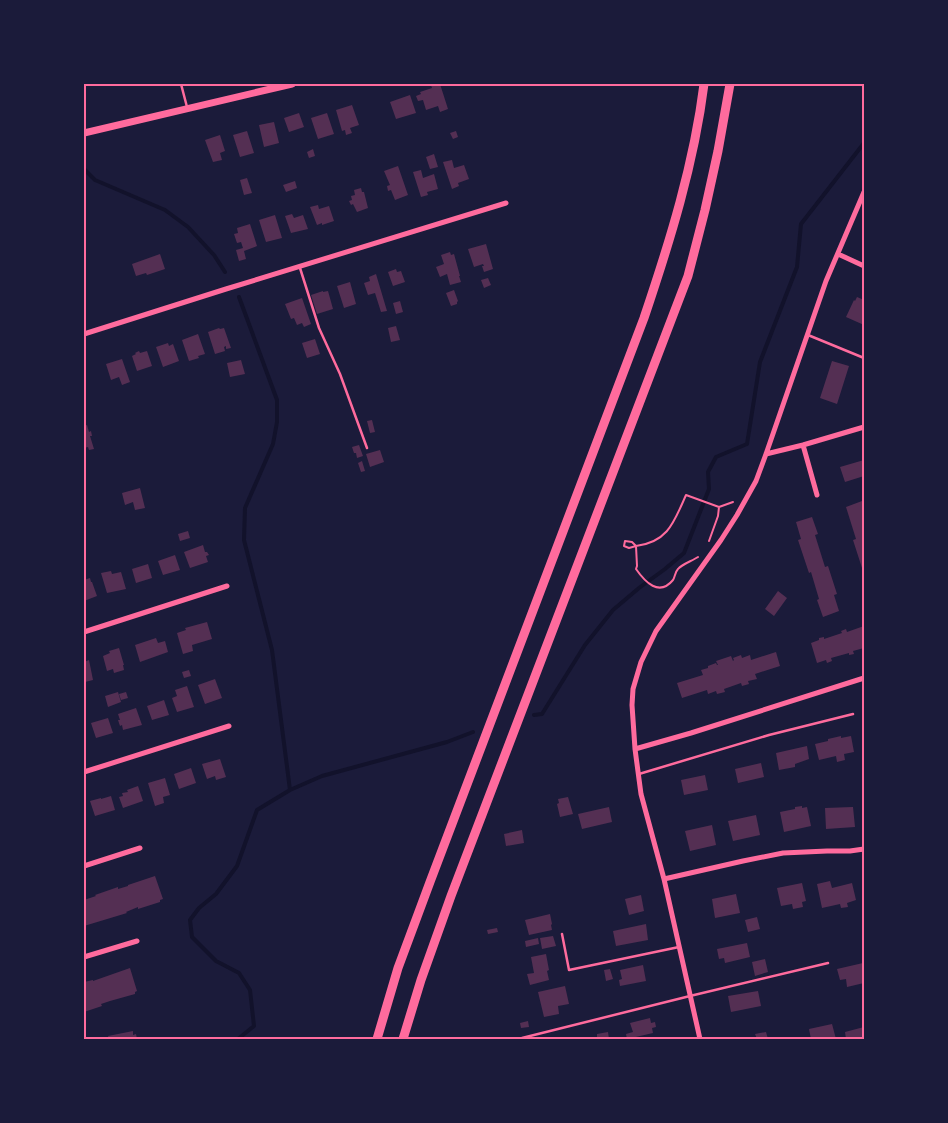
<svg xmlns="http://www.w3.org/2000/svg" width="948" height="1123" font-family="'DM Sans',sans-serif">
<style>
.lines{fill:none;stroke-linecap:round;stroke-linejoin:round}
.stream{stroke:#12122b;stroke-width:4}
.building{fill:#542f53}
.path{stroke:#ff6b9d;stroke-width:2}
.service{stroke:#ff6b9d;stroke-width:2.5}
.minor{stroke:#ff6b9d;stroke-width:5}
.tertiary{stroke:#ff6b9d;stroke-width:7}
.primary{stroke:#ff6b9d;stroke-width:9}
.neatline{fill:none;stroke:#ff6b9d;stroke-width:2}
</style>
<rect width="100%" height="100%" fill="#1b1b3a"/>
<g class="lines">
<path class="stream" d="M 84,169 L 95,180 L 165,210 L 188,227 L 214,255 L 225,272
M 239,297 L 277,400 L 277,422 L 273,444 L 245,508 L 244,540 L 272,650 L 290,790
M 534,715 L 542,714 L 585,645 L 613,610 L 639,588 L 665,569 L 684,553 L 709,489 L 708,472 L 716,457 L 747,444 L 760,362 L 797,267 L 801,224 L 864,143
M 238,1039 L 254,1026 L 250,990 L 239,973 L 216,961 L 192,937 L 190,920 L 199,908 L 216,894 L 237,866 L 257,810 L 290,790 L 322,776 L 447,742 L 473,732"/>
</g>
<path class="building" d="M 435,84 L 440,84 L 448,109 L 440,112 L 438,106 L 426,110 L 423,100 L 418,101 L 416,96 L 421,94 L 420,92 L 432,88 L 431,85 Z
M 410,95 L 416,113 L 396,119 L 390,102 Z
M 352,105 L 359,125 L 350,128 L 352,133 L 346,135 L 345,130 L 342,131 L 336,110 Z
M 299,113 L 304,127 L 289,132 L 284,118 Z
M 327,113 L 334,134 L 318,139 L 311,118 Z
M 274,122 L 279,143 L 264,147 L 259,125 Z
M 247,131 L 254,153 L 240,157 L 233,135 Z
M 456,131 L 458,137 L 453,139 L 450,133 Z
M 220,135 L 225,151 L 220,153 L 222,160 L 213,162 L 205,140 Z
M 313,149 L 315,156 L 309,158 L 307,152 Z
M 434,154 L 438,167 L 430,169 L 426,157 Z
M 452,160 L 454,168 L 464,165 L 469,179 L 458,183 L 459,186 L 452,189 L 443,162 Z
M 398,166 L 408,195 L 395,200 L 391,190 L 388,191 L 387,186 L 390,185 L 384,171 Z
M 421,170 L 423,178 L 434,174 L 438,189 L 427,192 L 428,195 L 421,197 L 413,172 Z
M 247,178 L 252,193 L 244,195 L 240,180 Z
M 295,181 L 297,188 L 286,192 L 283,185 Z
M 361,188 L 362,192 L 364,192 L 368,208 L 357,212 L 353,204 L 351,205 L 349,201 L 352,200 L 351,196 L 355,195 L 354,190 Z
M 318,205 L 319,209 L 329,206 L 334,221 L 322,225 L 322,223 L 317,225 L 310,207 Z
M 292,214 L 294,218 L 303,215 L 308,229 L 291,233 L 285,216 Z
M 275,215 L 282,238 L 266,242 L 259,220 Z
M 250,224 L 257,246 L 244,251 L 246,259 L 239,261 L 236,250 L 243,248 L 241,242 L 237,243 L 234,234 L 238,233 L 237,228 Z
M 486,244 L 493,269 L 484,272 L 482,266 L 484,266 L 483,264 L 474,267 L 468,249 Z
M 450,252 L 451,255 L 454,254 L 460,276 L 459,276 L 461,282 L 450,285 L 447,274 L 440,277 L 436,267 L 444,264 L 441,255 Z
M 160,254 L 165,269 L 147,275 L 146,273 L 136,276 L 132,264 Z
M 396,269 L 397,272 L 401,271 L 405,282 L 393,286 L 388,272 Z
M 376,274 L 387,311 L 381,312 L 375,293 L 368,295 L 364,283 L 370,281 L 369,277 Z
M 488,278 L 491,285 L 484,288 L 481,280 Z
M 350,282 L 356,304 L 344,308 L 337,286 Z
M 454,290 L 458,301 L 457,302 L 457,304 L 451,306 L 446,293 Z
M 323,291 L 323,292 L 328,291 L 333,309 L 317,314 L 311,295 Z
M 857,297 L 864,300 L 863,304 L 864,305 L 864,325 L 846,317 L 854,300 L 855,301 Z
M 302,298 L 311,324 L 304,327 L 302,323 L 297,325 L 294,318 L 291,319 L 285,304 Z
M 400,301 L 403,312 L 396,314 L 393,303 Z
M 396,326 L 400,340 L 391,342 L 388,328 Z
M 219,328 L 220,329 L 224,328 L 231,348 L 226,349 L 226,346 L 224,347 L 225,351 L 215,354 L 208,332 Z
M 198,334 L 205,354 L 198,356 L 199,358 L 189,361 L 182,340 Z
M 315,339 L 320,354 L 307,358 L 302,343 Z
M 168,343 L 169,346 L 173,344 L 179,361 L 163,367 L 156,347 Z
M 139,351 L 140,353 L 147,351 L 152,366 L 137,371 L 132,356 L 136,354 L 135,353 Z
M 122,359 L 130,382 L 122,385 L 119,377 L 111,380 L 106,364 Z
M 241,360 L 245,374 L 230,377 L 227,363 Z
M 832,361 L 849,366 L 837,404 L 820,398 Z
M 372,420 L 375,432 L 370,433 L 367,421 Z
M 87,425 L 89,432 L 91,431 L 92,436 L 90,436 L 94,449 L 89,450 L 88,447 L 84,448 L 84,426 Z
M 359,445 L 363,456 L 357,458 L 356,453 L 354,453 L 352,447 Z
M 380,450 L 384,462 L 370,467 L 366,454 Z
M 864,460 L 864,476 L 845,482 L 840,467 Z
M 362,461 L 365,471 L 361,472 L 358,463 Z
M 140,488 L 145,508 L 135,510 L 133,502 L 125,505 L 122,493 Z
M 862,501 L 864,508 L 864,567 L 862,568 L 853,540 L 856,539 L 846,507 Z
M 812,517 L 818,534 L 815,535 L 825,567 L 828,566 L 837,594 L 834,595 L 839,611 L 823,617 L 817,600 L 819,599 L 811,572 L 809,573 L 798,540 L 801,539 L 796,522 Z
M 188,531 L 190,538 L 180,541 L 178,534 Z
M 203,545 L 205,552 L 207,552 L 209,555 L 206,556 L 208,562 L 190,568 L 184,552 Z
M 175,555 L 180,570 L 163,575 L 158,561 Z
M 148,564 L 152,578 L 136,583 L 132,569 Z
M 111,571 L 112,574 L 121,572 L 126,589 L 107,593 L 101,573 Z
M 90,578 L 91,582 L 92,582 L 97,596 L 84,601 L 84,580 Z
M 778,591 L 787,598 L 774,616 L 765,609 Z
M 207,622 L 212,639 L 192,645 L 193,651 L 183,654 L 177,633 L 186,630 L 185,628 Z
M 864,626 L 864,648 L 853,651 L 854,654 L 849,655 L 849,653 L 831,658 L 832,661 L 827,663 L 826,660 L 817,663 L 811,643 L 819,640 L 819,638 L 824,637 L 824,639 L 842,633 L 841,631 L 846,629 L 847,632 Z
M 156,638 L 158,643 L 165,641 L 168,652 L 140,662 L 135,645 Z
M 119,648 L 124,665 L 123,665 L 124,670 L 114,673 L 113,669 L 107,671 L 103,656 L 110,653 L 109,651 Z
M 776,652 L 780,666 L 755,674 L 757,679 L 748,681 L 749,684 L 742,686 L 741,683 L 724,689 L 725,692 L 717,694 L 716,691 L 708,694 L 707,690 L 682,698 L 677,683 L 703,675 L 701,670 L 708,668 L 708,666 L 716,663 L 717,665 L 718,665 L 716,661 L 731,656 L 733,661 L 734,660 L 733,658 L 741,655 L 742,658 L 750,655 L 751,660 Z
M 89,660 L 93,680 L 85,682 L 84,678 L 84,662 Z
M 189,670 L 191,676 L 184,678 L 182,672 Z
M 215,679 L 222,698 L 205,704 L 198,685 Z
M 187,686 L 194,707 L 177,712 L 172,698 L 177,696 L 175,690 Z
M 118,692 L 121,702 L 108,707 L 105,696 Z
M 126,692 L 128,698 L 121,700 L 119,694 Z
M 164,700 L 169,715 L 152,720 L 147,706 Z
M 136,708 L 142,725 L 123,730 L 122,725 L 120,726 L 118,720 L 120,720 L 118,714 Z
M 108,718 L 113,733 L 96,738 L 91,723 Z
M 841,736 L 841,738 L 851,736 L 854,752 L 844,754 L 845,760 L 837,762 L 836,756 L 819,760 L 815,744 L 828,741 L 828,739 Z
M 807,746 L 809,759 L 795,764 L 795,767 L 779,770 L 776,753 Z
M 220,759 L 226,777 L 216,780 L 215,776 L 207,779 L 202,764 Z
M 761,763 L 764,777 L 738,783 L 735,769 Z
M 191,768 L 196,783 L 179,789 L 174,774 Z
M 705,775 L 708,790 L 684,795 L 681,780 Z
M 165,778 L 170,795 L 163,797 L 164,803 L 155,806 L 148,783 Z
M 138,786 L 143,801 L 123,808 L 119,797 L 123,796 L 122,793 L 128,792 L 127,790 Z
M 111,796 L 115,810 L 95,816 L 90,801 L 101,798 L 101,799 Z
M 568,797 L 573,814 L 560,817 L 557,804 L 559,803 L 558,799 Z
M 802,806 L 802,808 L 807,807 L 811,826 L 784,832 L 780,812 L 795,809 L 795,807 Z
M 609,807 L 612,822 L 582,829 L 578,814 Z
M 853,807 L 855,827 L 826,829 L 825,808 Z
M 756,815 L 760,835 L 733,841 L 728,821 Z
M 712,825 L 716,845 L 690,851 L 685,831 Z
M 522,830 L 524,843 L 506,846 L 504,834 Z
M 155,876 L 163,899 L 160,900 L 160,902 L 138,909 L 138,907 L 126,912 L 127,913 L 84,926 L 84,900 L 96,896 L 95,895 L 118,887 L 118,889 L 128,886 L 128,885 Z
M 830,881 L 832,888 L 852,883 L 856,900 L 847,903 L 848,907 L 841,908 L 840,904 L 822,908 L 817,884 Z
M 802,883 L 806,901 L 802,902 L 803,907 L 793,909 L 792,904 L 781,906 L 777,888 Z
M 736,894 L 740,913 L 715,918 L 712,899 Z
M 641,895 L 644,911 L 629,915 L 625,899 Z
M 550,914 L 552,924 L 551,925 L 552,930 L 529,935 L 525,920 Z
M 757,917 L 760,929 L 748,932 L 745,920 Z
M 646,924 L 648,940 L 616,946 L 613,931 Z
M 497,928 L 498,932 L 488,934 L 487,930 Z
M 553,936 L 556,946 L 542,949 L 540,938 Z
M 538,938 L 539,944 L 526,947 L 525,941 Z
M 747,943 L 750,957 L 725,963 L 724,958 L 719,959 L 717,949 Z
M 546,954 L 549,970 L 547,971 L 549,980 L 530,985 L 527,974 L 534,973 L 531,957 Z
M 765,959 L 768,972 L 755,976 L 752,962 Z
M 863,963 L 864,968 L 864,983 L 847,987 L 846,979 L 840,980 L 837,969 Z
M 643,965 L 646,981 L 620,986 L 619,980 L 622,979 L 620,970 Z
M 130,968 L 137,991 L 135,992 L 135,994 L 110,1001 L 101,1004 L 102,1006 L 84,1012 L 84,982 L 93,980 L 93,981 Z
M 610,969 L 613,979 L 606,981 L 604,970 Z
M 565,986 L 569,1004 L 558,1006 L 559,1014 L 544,1017 L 538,992 Z
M 758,991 L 761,1006 L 731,1012 L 728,996 Z
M 650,1018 L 651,1023 L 655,1022 L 656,1027 L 652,1028 L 653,1033 L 627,1039 L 626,1034 L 633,1032 L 630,1023 Z
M 528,1021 L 529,1027 L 521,1028 L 520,1023 Z
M 832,1024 L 836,1039 L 811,1039 L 809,1029 Z
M 864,1027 L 864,1039 L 846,1039 L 845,1032 Z
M 133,1031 L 133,1035 L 136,1034 L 137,1039 L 109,1039 L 108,1036 Z
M 608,1032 L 609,1039 L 597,1039 L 597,1034 Z
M 766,1032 L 768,1039 L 757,1039 L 755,1034 Z"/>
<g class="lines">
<path class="path" d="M 709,541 L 718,516 L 719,507
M 698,557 C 692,561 682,564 678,569 C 675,572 675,577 673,580 C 659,597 645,582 636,569 L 637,566 L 636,546 L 629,548 L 624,546 L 625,541 L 632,542 L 636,546 C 668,542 674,522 686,495 L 719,507 L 733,502"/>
<path class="service" d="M 181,84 L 187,107
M 300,268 L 319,328 L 340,374 L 367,448
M 808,335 L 864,358
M 639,774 L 769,735 L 853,714
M 562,934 L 569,970 L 679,947
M 522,1038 L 690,996 L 828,963"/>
<path class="minor" d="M 838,254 L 864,266
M 84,334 L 226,289 L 506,203
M 803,445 L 817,495
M 766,454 L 803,445 L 864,427
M 84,632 L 227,586
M 635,749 L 691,733 L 864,678
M 84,772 L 229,726
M 84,866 L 140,848
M 664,879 L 743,861 L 783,853 L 827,851 L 850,851 L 864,849
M 84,957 L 137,941
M 700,1039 L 664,879 L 641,794 L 635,749 L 632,705 L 633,689 L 641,662 L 656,631 L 721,540 L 737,515 L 756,481 L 766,454 L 826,281 L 864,192"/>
<path class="tertiary" d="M 84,133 L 292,84"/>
<path class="primary" d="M 377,1039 L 398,968 L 430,882 L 644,318 C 670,241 694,164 704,84
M 403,1039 L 421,980 L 451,896 L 688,276 L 705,210 L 718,151 L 730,84"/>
</g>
<rect width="948" height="1123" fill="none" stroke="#1b1b3a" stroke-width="170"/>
<rect x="85" y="85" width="778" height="953" class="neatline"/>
</svg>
